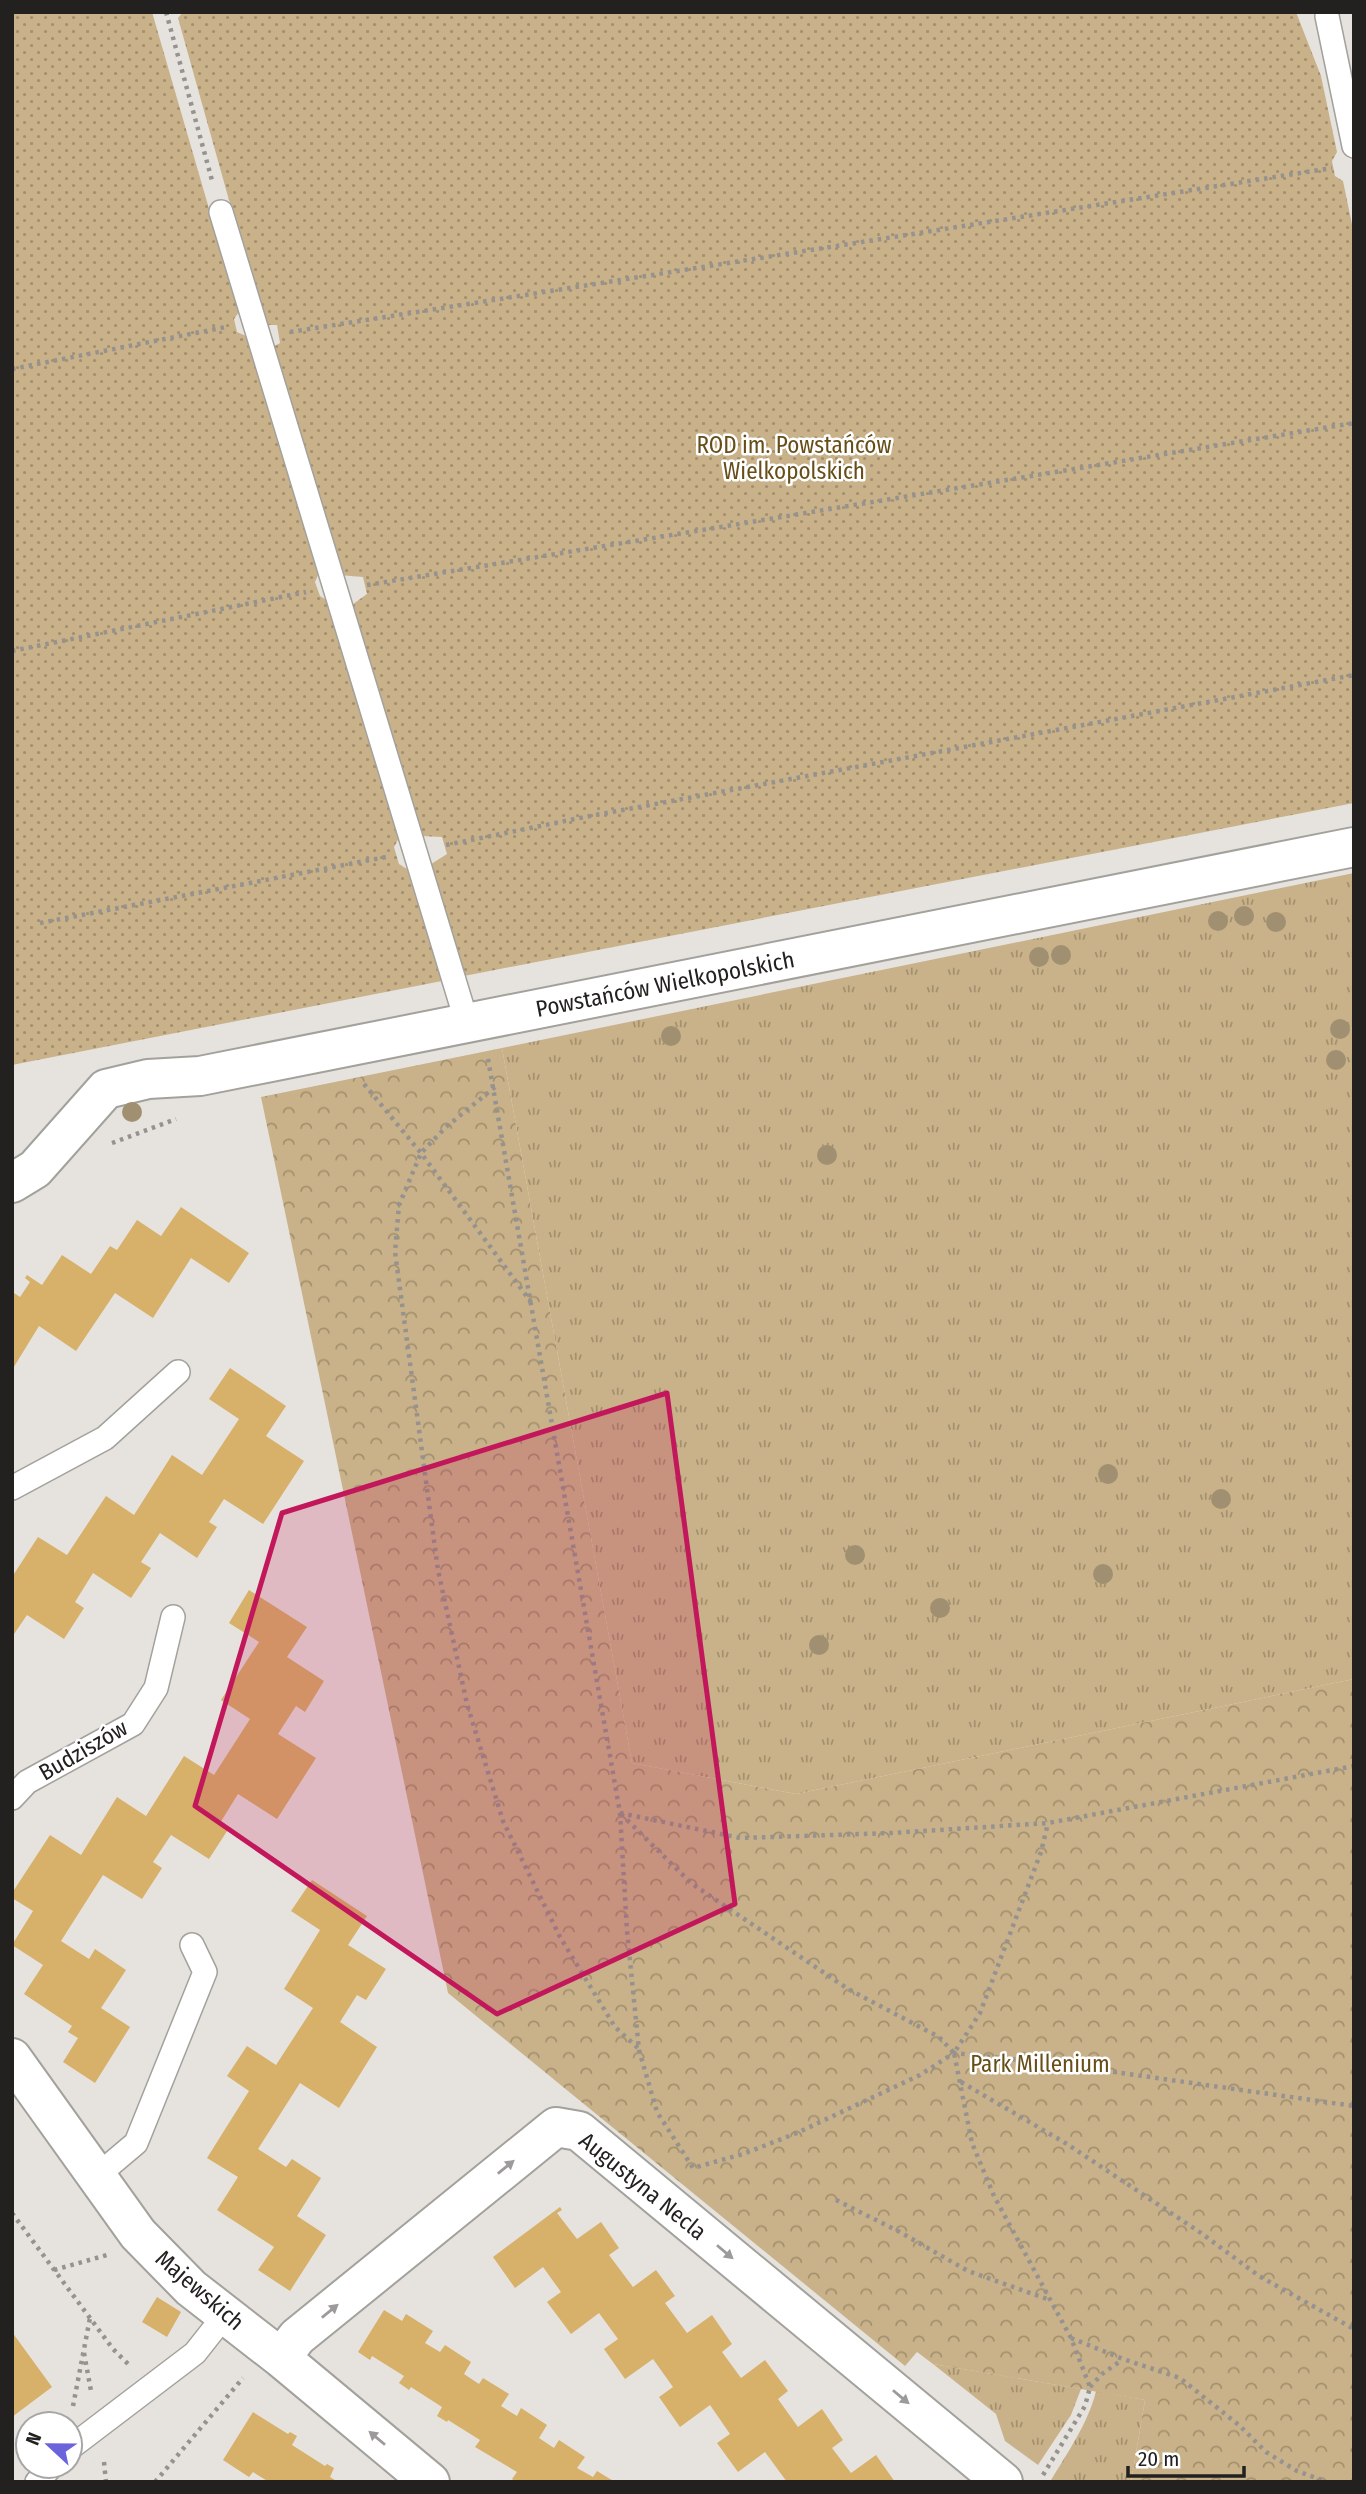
<svg xmlns="http://www.w3.org/2000/svg" width="1366" height="2494" font-family="'Fira Sans Condensed',sans-serif">
<style>
.grass{fill:url(#grass-tufts)}
.park{fill:url(#park-crowns)}
.garden{fill:url(#garden-dots)}
.building{fill:#d7b06a}
.lines{fill:none;stroke-linecap:round;stroke-linejoin:round}
.lane-casing{stroke:#a3a19c;stroke-width:26}
.street-casing{stroke:#a3a19c;stroke-width:42}
.path{stroke:#95928f;stroke-width:4.5;stroke-dasharray:3.5 5;stroke-linecap:butt}
.lane{stroke:#fff;stroke-width:23}
.street{stroke:#fff;stroke-width:38}
.tree{fill:#a09071}
.oneway{fill:#9c9b9a}
.marked{fill:#c2185b;fill-opacity:0.2;stroke:#c2185b;stroke-width:5;stroke-linejoin:round}
.labels{text-anchor:middle;stroke-width:5;stroke-linejoin:round;paint-order:stroke}
.park-label{font-size:23px;fill:#674d17;stroke:#fff}
.street-label{font-size:23px;fill:#22211f;stroke:#fff}
</style>
<defs>
<pattern id="grass-tufts" width="24" height="20" patternUnits="userSpaceOnUse" patternTransform="scale(1.75)"><rect width="24" height="20" fill="#c9b289"/><path d="M3 7l-1-3M5 7V3M7 7l1-3M15 17l-1-3M17 17v-4M19 17l1-3" fill="none" stroke="#a3906f"/></pattern>
<pattern id="park-crowns" width="20" height="18" patternUnits="userSpaceOnUse" patternTransform="scale(1.75)"><rect width="20" height="18" fill="#c9b289"/><path d="M2 6a3 3 0 1 1 6 0M12 15a3 3 0 1 1 6 0" fill="none" stroke="#a3906f"/></pattern>
<pattern id="garden-dots" width="8" height="8" patternUnits="userSpaceOnUse" patternTransform="scale(1.75)"><rect width="8" height="8" fill="#c9b289"/><path d="M2 2h.1M6 6h.1" fill="none" stroke="#a3906f" stroke-width="1.8" stroke-linecap="round"/></pattern>
</defs>
<rect width="100%" height="100%" fill="#e6e3de"/>
<path class="grass" d="M 1354,873 L 1354,1679 L 796,1794 L 632,1763 L 502,1048 Z
M 933,2364 L 1081,2389 L 1071,2415 L 1038,2465 L 1005,2441 L 996,2414 Z
M 1096,2391 L 1145,2400 L 1131,2482 L 1050,2482 C 1067,2453 1088,2424 1096,2391 Z"/>
<path class="park" d="M 502,1048 L 632,1763 L 796,1794 L 1354,1679 L 1354,2482 L 1131,2482 L 1145,2400 L 933,2364 L 917,2352 L 905,2366 L 448,1993 L 261,1097 Z"/>
<path class="garden" d="M 12,12 L 152,12 L 239,312 L 234,319 L 237,332 L 246,336 L 319,573 L 315,582 L 320,596 L 328,601 L 399,838 L 394,847 L 399,864 L 407,869 L 442,981 L 12,1065 Z
M 183,12 L 1296,12 L 1321,76 L 1337,152 L 1332,161 L 1335,176 L 1343,181 L 1354,234 L 1354,803 L 464,976 L 428,866 L 447,854 L 442,837 L 421,836 L 349,607 L 367,594 L 363,577 L 339,575 L 271,348 L 280,343 L 277,325 L 264,325 L 178,18 Z"/>
<path class="building" d="M 181,1207 L 249,1253 L 229,1283 L 191,1258 L 153,1318 L 115,1293 L 76,1351 L 39,1326 L 12,1370 L 12,1295 L 14,1293 L 20,1297 L 30,1282 L 25,1278 L 27,1275 L 42,1285 L 62,1255 L 91,1274 L 110,1246 L 117,1250 L 137,1220 L 161,1236 Z
M 230,1368 L 286,1406 L 266,1436 L 304,1461 L 263,1524 L 224,1499 L 209,1522 L 217,1527 L 197,1558 L 160,1533 L 141,1562 L 151,1568 L 131,1598 L 93,1573 L 75,1602 L 84,1608 L 64,1639 L 27,1615 L 12,1637 L 12,1577 L 38,1537 L 67,1555 L 106,1496 L 134,1515 L 172,1455 L 202,1475 L 239,1419 L 209,1399 Z
M 249,1590 L 307,1627 L 287,1657 L 324,1681 L 305,1712 L 296,1706 L 278,1734 L 316,1758 L 277,1819 L 238,1794 L 220,1823 L 229,1828 L 209,1859 L 171,1835 L 153,1862 L 162,1868 L 142,1899 L 103,1875 L 61,1941 L 89,1959 L 95,1949 L 126,1970 L 101,2008 L 130,2027 L 95,2083 L 63,2062 L 78,2038 L 68,2032 L 72,2026 L 24,1994 L 43,1965 L 12,1945 L 33,1911 L 12,1898 L 12,1893 L 50,1835 L 81,1855 L 117,1797 L 146,1816 L 184,1756 L 214,1775 L 250,1719 L 221,1700 L 259,1642 L 229,1623 Z
M 312,1880 L 367,1916 L 348,1945 L 386,1969 L 366,2000 L 357,1995 L 340,2022 L 377,2047 L 339,2108 L 300,2083 L 258,2149 L 286,2167 L 292,2159 L 321,2178 L 297,2216 L 326,2235 L 290,2291 L 258,2270 L 274,2247 L 217,2210 L 238,2177 L 207,2158 L 249,2091 L 227,2076 L 247,2046 L 276,2065 L 313,2008 L 284,1989 L 320,1930 L 291,1911 Z
M 560,2207 L 562,2210 L 557,2213 L 577,2239 L 601,2222 L 619,2248 L 609,2255 L 633,2287 L 656,2270 L 675,2296 L 665,2303 L 687,2333 L 712,2315 L 732,2344 L 722,2352 L 741,2378 L 765,2360 L 788,2391 L 778,2399 L 798,2427 L 822,2409 L 843,2440 L 832,2448 L 851,2473 L 876,2455 L 895,2482 L 787,2482 L 765,2452 L 738,2472 L 717,2443 L 730,2434 L 710,2405 L 680,2427 L 659,2397 L 673,2387 L 653,2359 L 625,2379 L 604,2349 L 618,2339 L 599,2313 L 571,2334 L 547,2302 L 561,2292 L 543,2267 L 515,2288 L 493,2257 Z
M 157,2297 L 181,2312 L 167,2337 L 142,2322 Z
M 384,2310 L 402,2321 L 406,2314 L 433,2331 L 425,2343 L 440,2352 L 445,2345 L 471,2362 L 464,2374 L 479,2384 L 483,2378 L 509,2394 L 501,2406 L 517,2416 L 521,2408 L 547,2425 L 539,2438 L 554,2448 L 559,2440 L 585,2457 L 577,2468 L 593,2477 L 597,2471 L 615,2482 L 516,2482 L 512,2479 L 517,2472 L 475,2447 L 480,2440 L 448,2420 L 447,2422 L 437,2416 L 442,2407 L 411,2387 L 409,2390 L 399,2383 L 404,2376 L 372,2356 L 370,2360 L 358,2352 Z
M 12,2332 L 52,2387 L 12,2417 Z
M 253,2412 L 288,2434 L 290,2432 L 297,2436 L 292,2445 L 325,2466 L 327,2464 L 334,2468 L 330,2477 L 338,2482 L 269,2482 L 253,2472 L 249,2477 L 223,2460 Z"/>
<g class="lines">
<defs>
<path id="lane" d="M 1327,16 L 1354,146
M 221,212 L 467,1023
M 12,1488 L 105,1438 L 178,1372
M 12,1798 L 27,1782 L 133,1724 L 156,1688 L 173,1617
M 98,2175 L 136,2143 L 205,1972 L 192,1945
M 70,2448 L 195,2353 L 225,2315
M 37,2482 L 52,2466"/>
<path id="street" d="M 12,1183 L 35,1169 L 106,1089 L 148,1079 L 200,1076 L 1354,847
M 12,2058 L 138,2234 L 191,2288 L 281,2358 L 430,2482
M 281,2358 L 297,2337 L 556,2127 L 579,2131 L 1003,2482"/>
</defs>
<use href="#lane" class="lane-casing"/>
<use href="#street" class="street-casing"/>
<path class="path" d="M 166,12 L 213,184
M 290,332 L 1332,168
M 12,369 L 226,327
M 367,585 L 1354,423
M 12,651 L 306,592
M 446,845 L 585,817 L 1354,675
M 40,923 L 386,857
M 488,1059 L 620,1813 L 627,1931 L 639,2050 L 657,2112 L 693,2168 L 743,2154 L 797,2133 L 920,2075 L 954,2053 L 1058,2064 L 1354,2106
M 364,1084 L 421,1153 L 531,1302
M 495,1087 L 446,1127 L 421,1153 L 399,1205 L 395,1252 L 438,1570 L 467,1704 L 503,1821 L 560,1937 L 615,2027 L 639,2049
M 112,1143 L 176,1119
M 620,1813 L 740,1838 L 892,1833 L 1048,1823 L 1354,1766
M 621,1814 L 691,1883 L 848,1989 L 939,2037 L 954,2053
M 961,2082 L 1067,2144 L 1201,2233 L 1259,2276 L 1354,2329
M 836,2200 L 898,2231 L 968,2271 L 1050,2300
M 12,2213 L 113,2349 L 130,2366
M 54,2270 L 107,2255
M 1071,2338 L 1123,2359 L 1180,2378 L 1240,2426 L 1266,2452 L 1297,2471 L 1327,2482
M 84,2353 L 91,2391
M 1090,2387 L 1102,2374 L 1122,2360
M 73,2406 L 90,2318
M 104,2462 L 106,2482
M 1043,2475 L 1085,2406 L 1090,2387 L 1071,2338 L 994,2196 L 972,2143 L 954,2053 L 980,2013 L 1041,1852 L 1048,1823
M 155,2482 L 243,2378"/>
<use href="#lane" class="lane"/>
<use href="#street" class="street"/>
</g>
<g class="tree">
<circle cx="1244" cy="916" r="10"/>
<circle cx="1218" cy="921" r="10"/>
<circle cx="1276" cy="922" r="10"/>
<circle cx="1061" cy="955" r="10"/>
<circle cx="1039" cy="957" r="10"/>
<circle cx="1340" cy="1029" r="10"/>
<circle cx="671" cy="1036" r="10"/>
<circle cx="1336" cy="1060" r="10"/>
<circle cx="132" cy="1112" r="10"/>
<circle cx="827" cy="1155" r="10"/>
<circle cx="1108" cy="1474" r="10"/>
<circle cx="1221" cy="1499" r="10"/>
<circle cx="855" cy="1555" r="10"/>
<circle cx="1103" cy="1574" r="10"/>
<circle cx="940" cy="1608" r="10"/>
<circle cx="819" cy="1645" r="10"/>
</g>
<defs><path id="oneway-solid" d="M-6-.8H1V-3.2L6.5 0L1 3.2V.8H-6Z" transform="scale(1.75)"/></defs>
<g class="oneway">
<use href="#oneway-solid" transform="translate(506 2167) rotate(-39)"/>
<use href="#oneway-solid" transform="translate(725 2252) rotate(40)"/>
<use href="#oneway-solid" transform="translate(330 2311) rotate(-39)"/>
<use href="#oneway-solid" transform="translate(901 2397) rotate(40)"/>
<use href="#oneway-solid" transform="translate(377 2438) rotate(-140)"/>
</g>
<path class="marked" d="M 667,1393 L 735,1904 L 497,2014 L 195,1806 L 282,1513 Z"/>
<g class="labels">
<g class="park-label">
<text x="794" y="453">ROD im. Powstańców<tspan x="794" dy="26">Wielkopolskich</tspan></text>
<text x="1040" y="2072">Park Millenium</text>
</g>
<g class="street-label">
<text transform="translate(665 984) rotate(-11)" y="8">Powstańców Wielkopolskich</text>
<text transform="translate(83 1750) rotate(-30)" y="8">Budziszów</text>
<text transform="translate(643 2186) rotate(39)" y="8">Augustyna Necla</text>
<text transform="translate(200 2290) rotate(41)" y="8">Majewskich</text>
</g>
</g>
<rect width="1366" height="2494" fill="none" stroke="#22211f" stroke-width="28"/>
<g transform="translate(49 2445) rotate(292)"><circle r="33" fill="#ffffff" stroke="#a7a6a5" stroke-width="2"/>
<path d="M0-5L12 26L0 18L-12 26Z" fill="#6a63dc"/>
<text y="-10" font-size="19" font-weight="bold" text-anchor="middle" fill="#22211f">N</text>
</g>
<path d="M1128 2466v10h116v-10" fill="none" stroke="#22211f" stroke-width="3.5"/>
<text x="1138" y="2466" font-size="21" fill="#22211f" stroke="#ffffff" stroke-width="5" paint-order="stroke">20 m</text>
</svg>
